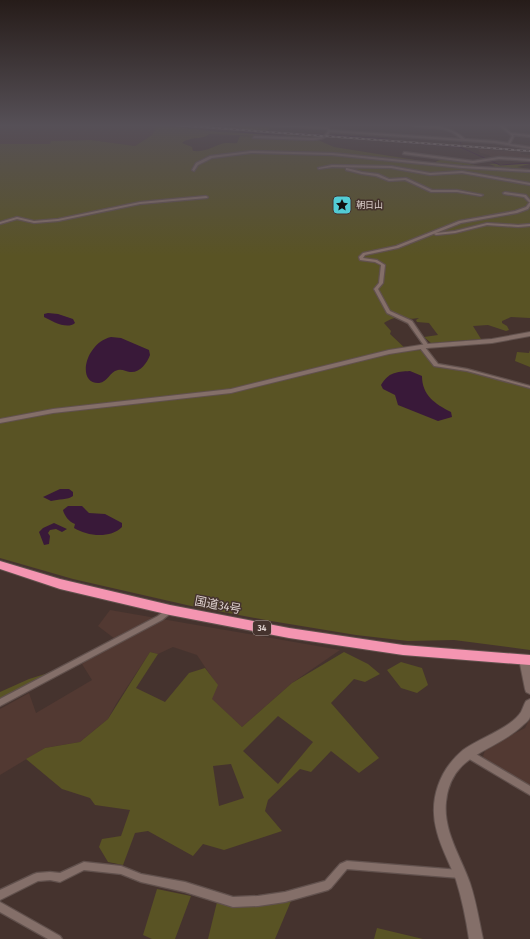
<svg xmlns="http://www.w3.org/2000/svg" width="530" height="939" font-family="'Fira Sans Condensed','Noto Sans JP',sans-serif">
<style>
.built{fill:#523932}
.green{fill:#595324;fill-rule:evenodd}
.water{fill:#391939}
.lines{fill:none;stroke-linecap:round;stroke-linejoin:round}
.stream{stroke:#391939;stroke-width:1}
.street-casing{stroke:#61514d;stroke-width:2.5}
.secondary-casing{stroke:#61514d;stroke-width:2}
.highway-casing{stroke:#61514d;stroke-width:2}
.street{fill:#846f69;fill-rule:evenodd}
.secondary{fill:#846f69;fill-rule:evenodd}
.highway{fill:#f495b1;fill-rule:evenodd}
.rail-casing{stroke:#a69793;stroke-width:2}
.rail{stroke:#45332e;stroke-width:1;stroke-dasharray:3;stroke-linecap:butt}
.labels{text-anchor:middle;stroke-width:3;stroke-linejoin:round;paint-order:stroke}
.far-poi-label{font-size:9px;fill:#ded1ce;stroke:#45332e;text-anchor:start}
.shield{fill:#45332e;stroke:#b0a29e;stroke-width:1}
.shield-label{font-size:9px;font-weight:bold;fill:#ded1ce}
.near-street-label{font-size:12px;fill:#ded1ce;stroke:#45332e}
</style>
<rect width="100%" height="100%" fill="#45332e"/>
<path class="built" d="M 0,125 L 157,125 L 152,135 L 135,146 L 91,140 L 51,141 L 50,144 L 0,144 Z
M 478,149 L 521,152 L 521,154 L 530,155 L 530,160 L 492,158 L 489,155 L 480,153 Z
M 110,610 L 208,627 L 340,650 L 292,683 L 242,727 L 211,699 L 217,685 L 197,655 L 173,647 L 158,654 L 150,652 L 116,704 L 108,719 L 80,742 L 45,748 L 0,775 L 0,709 L 29,693 L 36,713 L 92,680 L 82,664 L 115,639 L 98,626 Z
M 530,718 L 530,789 L 485,763 L 483,756 L 486,748 L 525,728 Z"/>
<path class="green" d="M 157,125 L 220,132 L 322,137 L 318,140 L 334,147 L 434,163 C 450,151 479,173 495,166 L 489,164 L 530,164 L 517,167 L 530,169 L 530,318 L 511,317 L 502,321 L 502,323 L 507,326 L 509,330 L 506,331 L 488,325 L 473,326 L 481,339 L 431,343 L 424,337 L 438,335 L 429,323 L 417,322 L 416,320 L 419,318 C 402,321 399,313 384,323 L 391,331 L 390,334 L 408,351 L 421,350 L 437,367 L 472,372 L 530,388 L 530,650 L 454,640 L 408,641 L 356,635 L 271,621 L 191,606 L 73,579 L 0,558 L 0,144 L 50,144 L 51,141 L 91,140 L 135,146 L 152,135 ZM 209,134 L 305,138 L 240,136 L 237,143 C 231,144 226,142 221,144 C 210,148 205,152 193,151 L 192,147 L 182,143 C 190,136 204,140 209,134 Z
M 185,125 L 269,125 L 272,127 L 266,131 Z
M 530,350 L 530,367 L 515,361 L 517,352 L 529,353 Z
M 150,652 L 158,654 L 136,688 L 165,702 L 189,673 L 205,668 L 218,685 L 212,699 L 242,727 L 292,683 L 344,652 L 368,664 L 380,674 L 365,682 L 354,679 L 331,703 L 379,758 L 359,773 L 331,751 L 311,772 L 300,769 L 268,800 L 265,811 L 282,831 L 224,850 L 203,844 L 193,856 L 148,831 L 135,833 L 123,865 L 108,862 L 99,847 L 102,839 L 121,836 L 130,810 L 95,805 L 90,798 L 62,789 L 26,759 L 45,748 L 80,742 L 108,719 ZM 278,716 L 313,742 L 278,784 L 243,751 ZM 231,764 L 244,798 L 219,806 L 213,766 Z
M 401,662 L 422,668 L 428,685 L 417,693 L 401,688 L 387,670 Z
M 58,670 L 0,701 L 0,692 L 29,679 Z
M 157,889 L 191,896 L 175,939 L 152,939 L 143,935 Z
M 291,901 L 275,939 L 208,939 L 217,902 L 230,905 Z
M 377,928 L 423,939 L 374,939 Z"/>
<path class="water" d="M 48,313 L 58,314 L 73,319 L 75,323 C 67,330 52,321 44,317 L 44,314 Z
M 111,337 L 121,338 L 149,350 L 150,355 C 147,363 140,373 130,372 C 126,372 123,369 118,370 C 109,372 108,382 99,383 C 76,384 85,343 111,337 Z
M 410,371 L 422,376 C 422,395 435,404 451,412 L 452,417 L 438,421 L 398,405 L 395,395 L 383,389 L 381,385 C 389,372 396,372 410,371 Z
M 60,489 L 69,489 L 73,492 L 73,496 C 68,500 58,499 51,501 L 43,497 Z
M 68,506 L 82,506 L 89,513 L 105,514 L 122,523 L 122,527 C 110,539 87,536 74,528 L 75,524 C 69,522 64,515 63,510 Z
M 54,523 L 67,529 L 62,532 L 56,529 L 50,530 L 48,533 L 50,536 L 49,544 L 44,545 L 39,532 L 43,528 Z"/>
<g class="lines">
<path class="stream" d="M 191,125 C 200,125 209,125 218,127 C 227,128 230,124 240,129
M 401,125 L 417,127
M 240,132 L 296,137 L 300,135
M 301,134 L 324,135
M 330,135 L 388,139
M 458,135 L 461,144
M 388,141 L 461,147
M 460,147 L 500,165 L 530,163"/>
<defs>
<path id="street" d="M 269,125 L 328,127 L 330,130 L 461,139 C 445,123 428,131 410,125 C 429,124 450,125 465,139 L 495,141 L 508,143 L 512,136 L 499,125 L 501,125 L 511,133 L 530,135 L 530,137 L 513,135 L 514,136 L 510,144 L 530,147 L 530,149 L 495,143 L 330,132 C 325,139 321,139 313,140 L 253,138 L 254,136 L 261,136 L 313,138 C 320,137 324,138 328,131 L 327,129 L 270,126 Z
M 251,151 L 332,153 L 462,166 L 530,170 L 530,172 L 462,168 L 332,155 L 251,153 L 212,158 L 198,165 L 194,171 L 192,170 L 196,163 L 210,156 Z
M 404,152 L 473,161 L 499,157 L 530,159 L 530,161 L 499,159 L 473,163 L 403,154 Z
M 332,165 L 391,166 L 430,173 L 462,171 L 530,183 L 530,185 L 462,173 L 430,175 L 391,168 L 332,167 L 319,169 L 318,168 Z
M 347,168 L 362,172 L 378,174 L 389,179 L 406,178 L 432,190 L 457,190 L 483,195 L 481,196 L 457,192 L 431,192 L 405,180 L 389,181 L 376,176 L 362,174 L 346,170 L 346,168 Z
M 505,192 L 526,195 L 530,200 L 530,203 L 524,197 L 504,194 L 503,193 Z
M 206,196 L 208,197 L 207,198 L 140,204 L 58,221 L 34,223 L 17,219 L 0,224 L 0,222 L 17,217 L 34,221 L 58,219 L 140,202 Z
M 529,203 L 530,203 L 530,206 L 528,209 L 517,213 L 461,223 L 398,248 L 365,255 L 363,258 L 377,260 L 385,265 L 383,283 L 378,289 L 390,311 L 412,321 L 429,346 L 429,347 L 425,347 L 408,323 L 387,313 L 374,289 L 379,283 L 381,265 L 375,262 L 360,260 L 359,257 L 363,253 L 396,246 L 459,221 L 515,211 L 526,207 Z
M 487,223 L 518,225 L 530,224 L 530,226 L 518,227 L 487,225 L 455,233 L 436,235 L 434,234 L 436,233 L 455,231 Z
M 420,346 L 424,346 L 438,364 L 467,369 L 530,386 L 530,388 L 467,371 L 434,366 L 420,348 Z
M 170,607 L 172,608 L 173,610 L 172,612 L 162,620 L 0,706 L 0,699 L 158,616 L 168,608 Z
M 469,750 L 530,786 L 530,795 L 466,757 L 465,754 L 466,751 Z
M 347,861 L 460,870 L 463,871 L 464,874 L 463,877 L 460,878 L 347,869 L 331,888 L 328,890 L 285,902 L 258,906 L 233,907 L 185,892 L 141,882 L 121,874 L 84,870 L 60,882 L 50,880 L 38,881 L 0,900 L 0,890 L 34,874 L 37,873 L 50,872 L 60,873 L 84,862 L 121,866 L 141,874 L 185,882 L 233,897 L 258,896 L 285,892 L 325,881 L 340,864 Z
M 0,902 L 60,936 L 62,939 L 48,939 L 0,912 Z"/>
<path id="secondary" d="M 530,332 L 530,336 L 492,343 L 427,348 L 389,354 L 231,393 L 53,413 L 0,423 L 0,419 L 53,409 L 231,389 L 389,350 L 427,344 L 492,339 Z
M 524,655 L 528,656 L 530,663 L 530,694 L 526,692 L 525,689 L 519,659 L 520,656 Z
M 530,699 C 530,705 530,712 530,717 C 529,721 524,724 522,726 C 493,753 451,753 446,802 C 443,831 461,857 470,883 C 476,901 479,920 483,939 L 469,939 C 466,919 462,899 456,880 C 450,864 441,848 437,832 C 428,801 439,770 463,750 C 479,738 511,728 521,712 C 523,708 524,704 526,701 Z"/>
<path id="highway" d="M 0,561 L 60,579 L 170,605 L 289,628 L 403,645 L 530,655 L 530,665 L 403,655 L 289,638 L 170,615 L 60,589 L 0,569 Z"/>
</defs>
<use href="#street" class="street-casing"/>
<use href="#secondary" class="secondary-casing"/>
<use href="#highway" class="highway-casing"/>
<use href="#street" class="street"/>
<use href="#secondary" class="secondary"/>
<use href="#highway" class="highway"/>
<defs>
<path id="rail" d="M 173,125 L 530,151"/>
</defs>
<use href="#rail" class="rail-casing"/>
<use href="#rail" class="rail"/>
</g>
<linearGradient id="sky" x2="0" y2="1"><stop stop-color="#261c19"/><stop offset="0.49" stop-color="#565057"/><stop offset="1" stop-color="#565057" stop-opacity="0"/></linearGradient>
<rect width="530" height="256" fill="url(#sky)"/>
<defs>
<symbol id="sight-square" viewBox="-11 -11 22 22"><rect x="-9" y="-9" width="18" height="18" rx="4" fill="#52ccd5" stroke="#45332e"/><path d="M0-6L1.8-2.2L6-1.7L2.9 1.2L3.7 5.4L0 3.3L-3.7 5.4L-2.9 1.2L-6-1.7L-1.8-2.2Z" fill="#111"/></symbol>
</defs>
<g fill-rule="evenodd">
<use href="#sight-square" x="331" y="194" width="22" height="22"/>
</g>
<g class="labels">
<g class="far-poi-label">
<text x="356" y="208">朝日山</text>
</g>
<rect class="shield" x="253" y="621" width="18" height="14" rx="3"/>
<g class="shield-label">
<text x="262" y="631">34</text>
</g>
<g class="near-street-label">
<text transform="translate(218 605) rotate(11)" y="4">国道34号</text>
</g>
</g>
</svg>
